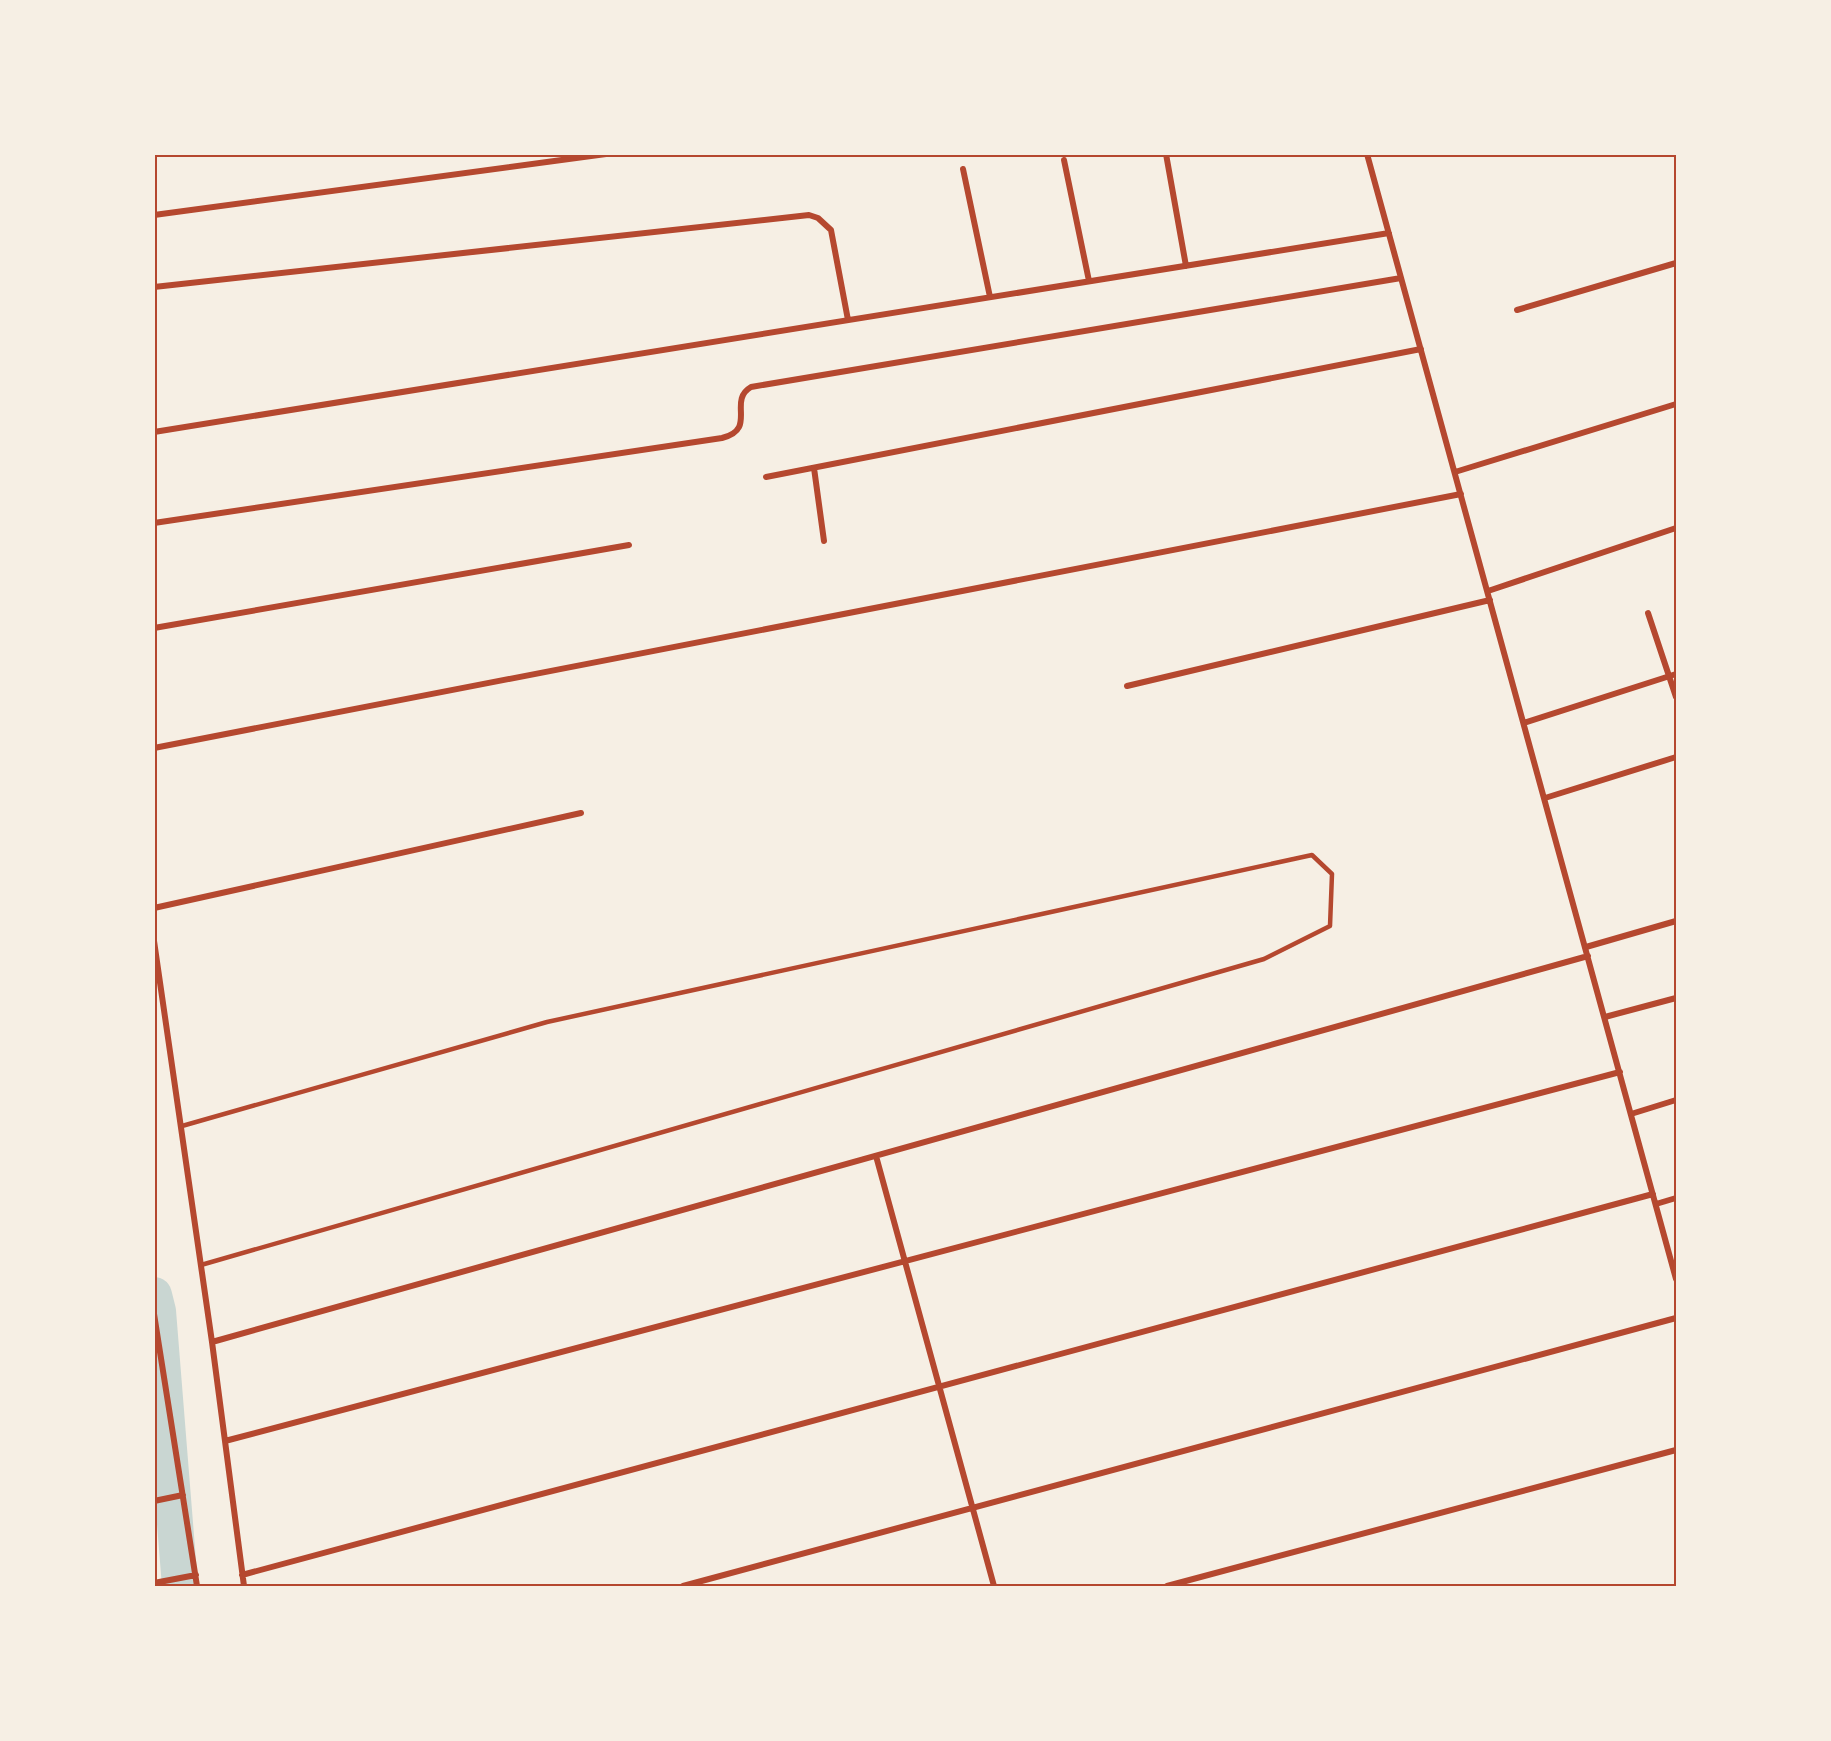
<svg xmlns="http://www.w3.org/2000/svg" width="1831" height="1741" font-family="Literata,serif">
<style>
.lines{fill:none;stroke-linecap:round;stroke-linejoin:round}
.canal{stroke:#c9d6d2;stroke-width:36}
.service{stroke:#b5482f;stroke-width:4.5}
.minor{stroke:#b5482f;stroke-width:6}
.neatline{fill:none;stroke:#b5482f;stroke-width:2}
</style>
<rect width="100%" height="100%" fill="#f6efe4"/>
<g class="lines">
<path class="canal" d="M 154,1295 L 158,1311 L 180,1586"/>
<path class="service" d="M 182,1126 L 547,1022 L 1312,855 L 1332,874 L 1330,926 L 1264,959 L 201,1265"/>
<path class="minor" d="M 1166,154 L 1186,266
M 1367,154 L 1676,1279
M 1064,160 L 1089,281
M 963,169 L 990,297
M 154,215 L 606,154
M 154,287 L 809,215 L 818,218 L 831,230 L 848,320
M 1517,310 L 1676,263
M 154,432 L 1389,233
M 814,468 L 824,541
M 1455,472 L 1676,404
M 766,477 L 1421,349
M 154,523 L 722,438 C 758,429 727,401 751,387 L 1401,278
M 1488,591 L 1676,528
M 1648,613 L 1676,697
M 154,628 L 629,545
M 1127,686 L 1490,600
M 1524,723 L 1676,674
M 154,748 L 1461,494
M 1545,798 L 1676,757
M 154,908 L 581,813
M 154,941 L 212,1342 L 244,1586
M 1586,947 L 1676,921
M 1605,1017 L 1676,998
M 1631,1114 L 1676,1100
M 876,1156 L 994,1586
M 1656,1204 L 1676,1198
M 154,1314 L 197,1586
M 212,1342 L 1588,956
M 225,1441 L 1620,1072
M 154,1501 L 183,1495
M 242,1575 L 1653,1194
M 154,1583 L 196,1575
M 683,1586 L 1676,1318
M 1167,1586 L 1676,1450"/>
</g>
<rect width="1831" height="1741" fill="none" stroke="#f6efe4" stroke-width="312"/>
<rect x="156" y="156" width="1519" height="1429" class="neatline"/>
</svg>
